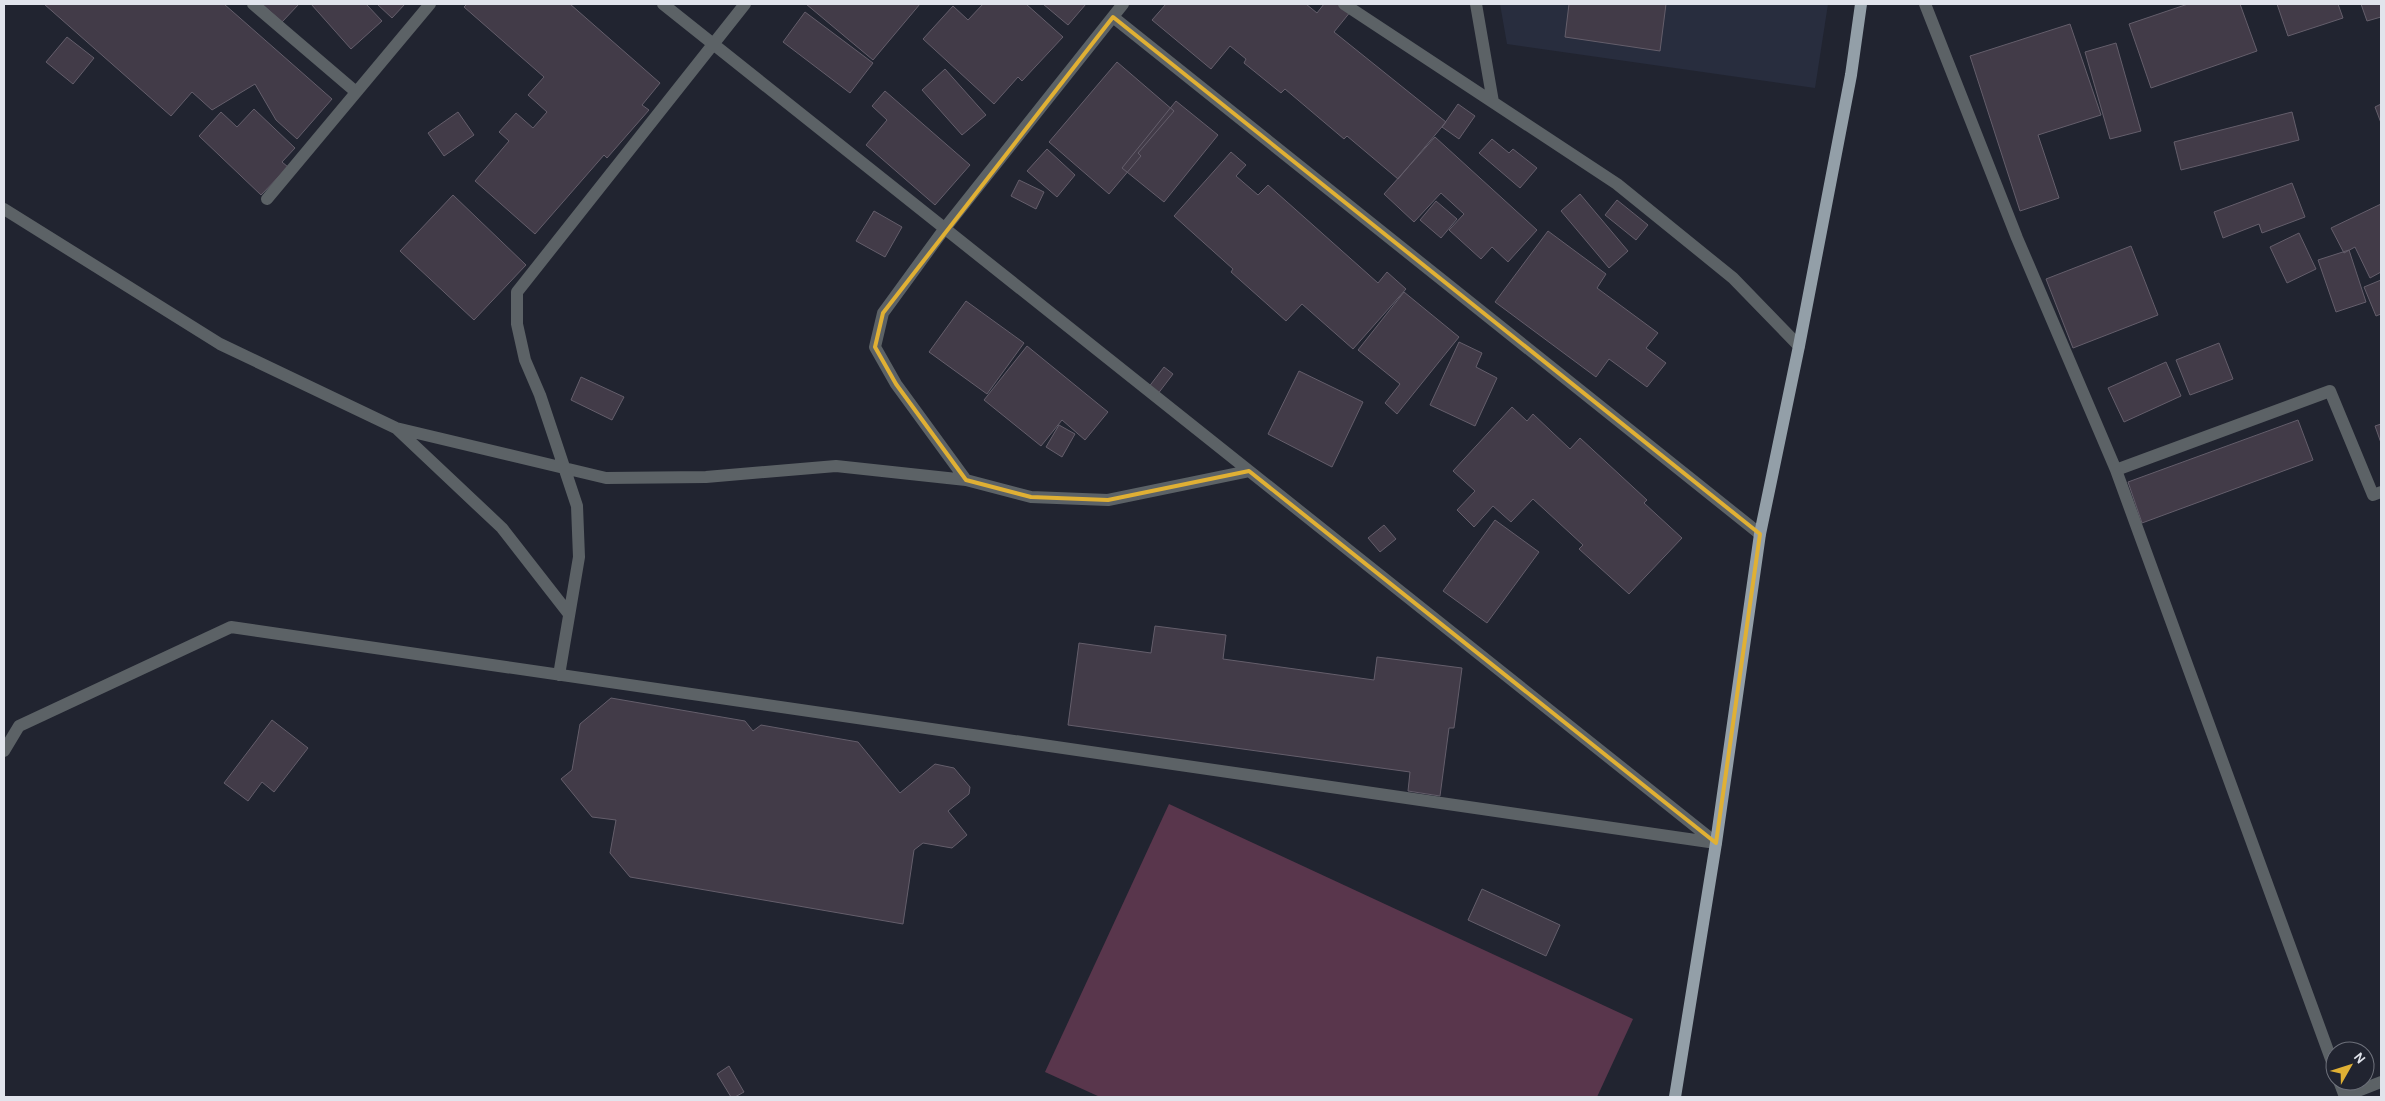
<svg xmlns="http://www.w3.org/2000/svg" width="2385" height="1101" font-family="Karla,sans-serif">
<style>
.built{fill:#282d3e}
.garden{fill:#59364c}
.building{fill:#423b48;stroke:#645e6b}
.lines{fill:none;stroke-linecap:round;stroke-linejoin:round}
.minor{stroke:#5c6266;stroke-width:12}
.major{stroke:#939fa8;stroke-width:12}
.marked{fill:none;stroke:#e0b034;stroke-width:4;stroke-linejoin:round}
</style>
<rect width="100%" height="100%" fill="#212430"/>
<path class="built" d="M 1500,4 L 1828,4 L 1815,88 L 1507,44 Z"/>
<path class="garden" d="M 1169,804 L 1633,1019 L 1597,1097 L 1100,1097 L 1045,1072 Z"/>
<path class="building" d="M 44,4 L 224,4 L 332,99 L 297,139 L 276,120 L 255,84 L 212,110 L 192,92 L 171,116 Z
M 262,4 L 299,4 L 282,22 Z
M 311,4 L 366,4 L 382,21 L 351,49 Z
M 377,4 L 405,4 L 392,18 Z
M 467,4 L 570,4 L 660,83 L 642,105 L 649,110 L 607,158 L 604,155 L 535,234 L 475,181 L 509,141 L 499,132 L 516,113 L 533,128 L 547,112 L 528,95 L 544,77 L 464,7 Z
M 806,4 L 920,4 L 873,60 Z
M 983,4 L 1026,4 L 1063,37 L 1022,81 L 1018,77 L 994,104 L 923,39 L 953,6 L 968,20 Z
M 1043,4 L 1086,4 L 1068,25 Z
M 1166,4 L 1306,4 L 1317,13 L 1324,4 L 1343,4 L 1351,11 L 1334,32 L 1446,122 L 1398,179 L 1347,136 L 1344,139 L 1285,89 L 1281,93 L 1244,63 L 1246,59 L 1230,46 L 1211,69 L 1152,20 Z
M 1569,4 L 1666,4 L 1660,51 L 1565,37 Z
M 2188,4 L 2240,4 L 2257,51 L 2151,88 L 2129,24 Z
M 2277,4 L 2338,4 L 2343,18 L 2288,36 Z
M 2361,4 L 2381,4 L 2381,17 L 2367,21 Z
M 805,12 L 873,63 L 850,93 L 783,42 Z
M 2070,24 L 2101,115 L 2038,135 L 2059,198 L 2020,211 L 1970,56 Z
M 67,37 L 94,58 L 73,84 L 46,62 Z
M 2116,43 L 2141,131 L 2110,139 L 2085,52 Z
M 1117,62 L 1174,111 L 1138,153 L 1141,156 L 1109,194 L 1049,142 Z
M 945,69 L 986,115 L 962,135 L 922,90 Z
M 885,91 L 970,165 L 935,205 L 866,145 L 887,120 L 872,106 Z
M 1176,101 L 1218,135 L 1164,202 L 1122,168 Z
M 1458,104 L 1475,116 L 1459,139 L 1442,127 Z
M 2381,104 L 2381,123 L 2375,107 Z
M 254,109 L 295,148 L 282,162 L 288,167 L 261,195 L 199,136 L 221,112 L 237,127 Z
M 458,112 L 474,135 L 444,156 L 428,133 Z
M 2292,112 L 2299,140 L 2181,170 L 2174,142 Z
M 1435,137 L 1537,230 L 1508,262 L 1492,247 L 1481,259 L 1449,230 L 1464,214 L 1441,193 L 1414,222 L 1384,194 Z
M 1492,139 L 1509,153 L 1513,149 L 1537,168 L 1520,188 L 1479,153 Z
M 1047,149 L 1075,175 L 1057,197 L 1027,171 Z
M 1231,152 L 1246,165 L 1236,176 L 1258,195 L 1268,185 L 1378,283 L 1387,272 L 1406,289 L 1353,349 L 1302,304 L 1286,321 L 1231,272 L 1233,269 L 1174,216 Z
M 1019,180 L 1044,192 L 1036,209 L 1011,196 Z
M 2292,183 L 2305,217 L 2262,233 L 2259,224 L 2223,238 L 2214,212 Z
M 1580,194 L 1628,251 L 1609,268 L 1561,211 Z
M 453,195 L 526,265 L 474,320 L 400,251 Z
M 1617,200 L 1648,225 L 1636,240 L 1605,215 Z
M 1436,201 L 1457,219 L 1441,238 L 1420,220 Z
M 2381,204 L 2381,272 L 2370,278 L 2355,247 L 2344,253 L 2331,228 Z
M 874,211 L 902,227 L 885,257 L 856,241 Z
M 1548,231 L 1606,274 L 1597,288 L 1658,333 L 1646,348 L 1666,363 L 1647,387 L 1609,359 L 1596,377 L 1495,302 Z
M 2299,233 L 2316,269 L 2287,283 L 2270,247 Z
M 2131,246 L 2158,315 L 2073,348 L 2046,279 Z
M 2349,250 L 2366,302 L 2336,312 L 2318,260 Z
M 2381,280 L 2381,314 L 2376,316 L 2364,287 Z
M 1404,292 L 1459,337 L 1397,414 L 1385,403 L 1400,384 L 1358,350 Z
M 966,301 L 1024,343 L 987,394 L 929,352 Z
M 1459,342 L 1482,353 L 1476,367 L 1497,378 L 1475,426 L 1430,405 Z
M 2219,343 L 2233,379 L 2190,395 L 2176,360 Z
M 1027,346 L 1108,412 L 1085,440 L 1062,420 L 1041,446 L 984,400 Z
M 2166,362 L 2181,396 L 2124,422 L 2108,388 Z
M 1164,367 L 1173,374 L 1157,395 L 1148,388 Z
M 1299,371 L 1363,402 L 1332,467 L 1268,434 Z
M 581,377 L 624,397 L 612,420 L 571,400 Z
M 1512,407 L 1527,421 L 1533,414 L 1570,449 L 1580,438 L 1647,500 L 1644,503 L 1682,538 L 1629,594 L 1579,549 L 1583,545 L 1533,499 L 1511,522 L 1493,506 L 1474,527 L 1457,510 L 1475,491 L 1453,471 Z
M 2298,420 L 2313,460 L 2142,523 L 2128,482 Z
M 2381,424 L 2381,443 L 2375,426 Z
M 1059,425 L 1075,434 L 1062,457 L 1046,447 Z
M 1495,520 L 1539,552 L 1487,623 L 1443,591 Z
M 1384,525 L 1396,539 L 1380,552 L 1368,538 Z
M 1155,626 L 1226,635 L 1223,659 L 1374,680 L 1377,657 L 1462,668 L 1454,728 L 1449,728 L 1440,796 L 1408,791 L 1410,772 L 1068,725 L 1079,643 L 1151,653 Z
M 611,698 L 745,721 L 753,731 L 761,725 L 858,742 L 900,793 L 935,764 L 954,768 L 970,787 L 969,794 L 948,811 L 967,835 L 952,848 L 923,843 L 914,850 L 903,924 L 630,877 L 610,853 L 616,820 L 592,817 L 561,779 L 572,770 L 580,724 Z
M 272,720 L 308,748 L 274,792 L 262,782 L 248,801 L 224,783 Z
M 1482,889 L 1560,925 L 1546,956 L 1468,920 Z
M 729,1066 L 744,1092 L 735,1097 L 731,1097 L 717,1074 Z"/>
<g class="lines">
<path class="minor" d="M 253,4 L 356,92
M 663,4 L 1715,842
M 1344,4 L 1617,184 L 1733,278 L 1799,346
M 1476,4 L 1493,102
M 1925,4 L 2017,238 L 2116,470 L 2335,1070
M 1113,17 L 1760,534
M 267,199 L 430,4
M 4,209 L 220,344 L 396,428 L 606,478 L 706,477 L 836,466 L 966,480 L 1031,497 L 1108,500 L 1249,471
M 397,429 L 502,528 L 569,614
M 2116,470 L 2330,391 L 2373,495 L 2381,492
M 966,480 L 896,384 L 875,347 L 883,313 L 945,228 L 1123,4
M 559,675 L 579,557 L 577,506 L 540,395 L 525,360 L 517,324 L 517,292 L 745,4
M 4,751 L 19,726 L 231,627 L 1716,843
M 2339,1081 L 2345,1097
M 2345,1096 L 2381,1082"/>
<path class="major" d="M 1675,1097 L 1716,843 L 1760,534 L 1799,346 L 1851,75 L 1861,4"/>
</g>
<path class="marked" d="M 1113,17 L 1760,534 L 1716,843 L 1249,471 L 1108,500 L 1031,497 L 966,480 L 896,384 L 875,347 L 883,313 Z"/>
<rect width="2385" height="1101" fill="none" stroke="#e1e4ec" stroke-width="10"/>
<g transform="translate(2350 1066) rotate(51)"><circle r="24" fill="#212430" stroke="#6e717b"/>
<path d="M0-4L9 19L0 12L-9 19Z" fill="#e0b034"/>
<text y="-8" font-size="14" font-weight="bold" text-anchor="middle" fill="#e1e4ec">N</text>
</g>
</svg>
